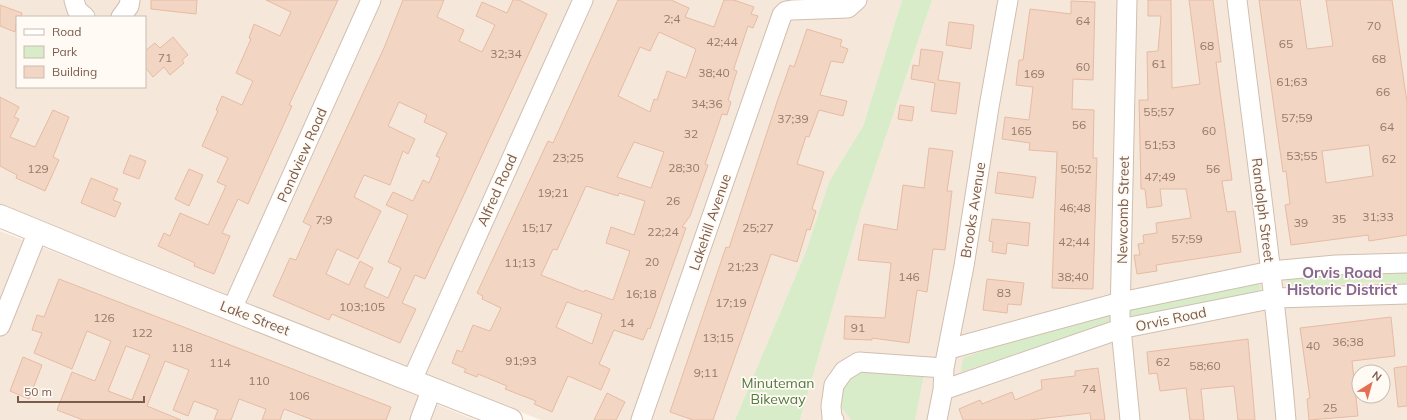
<svg xmlns="http://www.w3.org/2000/svg" width="1407" height="420" font-family="Mulish,sans-serif">
<style>
.residential{fill:#f5e8da;fill-rule:evenodd}
.green{fill:#d8ecc9}
.building{fill:#f3d5c3;stroke:#e6bba3;fill-rule:evenodd}
.lines{fill:none;stroke-linecap:round;stroke-linejoin:round}
.street-casing{stroke:#d1beb0;stroke-width:21}
.secondary-casing{stroke:#d6c0b0;stroke-width:24}
.street{stroke:#fff;stroke-width:19}
.secondary{stroke:#fff;stroke-width:22}
.labels{text-anchor:middle;stroke-width:3.5;stroke-linejoin:round;paint-order:stroke}
.number-label{font-size:12px;fill:#987a6a}
.street-label{font-size:14px;fill:#7a5c4d;stroke:#fffaf3}
.park-label{font-size:14px;fill:#537a41;stroke:#fffaf3}
.neighbourhood-label{font-size:15px;font-weight:bold;fill:#846695;stroke:#fffaf3}
</style>
<rect width="100%" height="100%" fill="#fdf6ec"/>
<path class="residential" d="M 0,0 L 902,0 L 863,126 L 829,183 L 806,251 L 735,420 L 541,420 L 0,205 ZM 17,17 L 145,17 L 145,87 L 17,87 Z
M 932,0 L 1407,0 L 1407,420 L 800,420 L 862,207 ZM 1359,372 L 1383,372 L 1383,396 L 1359,396 Z
M 0,231 L 248,327 L 475,420 L 0,420 Z"/>
<path class="green" d="M 902,0 L 932,0 L 862,207 L 800,420 L 735,420 L 806,251 L 829,182 L 863,126 Z
M 1407,270 L 1407,283 L 1372,282 L 1286,288 L 1286,281 C 1305,270 1381,271 1407,270 Z
M 1257,283 L 1261,287 L 1258,293 L 1130,318 L 1127,312 L 1129,307 Z
M 1110,313 L 1113,319 L 1103,326 L 961,372 L 963,358 L 1025,336 Z
M 925,369 L 915,420 L 851,420 L 840,405 L 839,388 L 852,370 Z"/>
<path class="building" d="M 151,0 L 197,0 L 196,14 L 151,9 Z
M 266,0 L 338,0 L 289,105 L 292,106 L 248,204 L 238,199 L 222,233 L 230,236 L 214,274 L 194,266 L 195,263 L 158,246 L 164,233 L 170,236 L 180,213 L 208,225 L 226,186 L 217,182 L 228,158 L 202,146 L 218,111 L 216,110 L 222,96 L 242,105 L 253,81 L 236,73 L 251,39 L 249,38 L 254,24 L 280,36 L 291,12 Z
M 403,0 L 444,0 L 437,17 L 464,30 L 459,41 L 482,52 L 495,25 L 476,16 L 482,2 L 507,13 L 513,0 L 519,0 L 547,14 L 425,279 L 415,275 L 402,303 L 416,309 L 400,343 L 332,314 L 329,320 L 273,296 L 290,258 L 296,260 L 311,226 L 303,222 L 384,48 ZM 399,102 L 427,115 L 424,122 L 447,133 L 436,156 L 440,158 L 429,183 L 423,180 L 413,201 L 393,192 L 386,205 L 408,215 L 388,262 L 401,268 L 388,298 L 364,287 L 373,268 L 360,261 L 349,285 L 326,274 L 337,249 L 358,259 L 381,211 L 354,197 L 364,175 L 390,185 L 403,151 L 408,154 L 415,139 L 388,126 Z
M 618,0 L 671,0 L 689,8 L 685,17 L 714,27 L 724,0 L 734,0 L 754,7 L 751,14 L 758,16 L 753,28 L 748,26 L 734,68 L 734,70 L 737,71 L 728,100 L 731,102 L 727,115 L 722,114 L 705,164 L 708,165 L 690,216 L 682,227 L 686,228 L 650,329 L 648,328 L 643,340 L 614,330 L 599,364 L 610,369 L 601,390 L 568,376 L 552,412 L 534,404 L 536,401 L 505,389 L 507,386 L 478,374 L 477,377 L 464,372 L 466,369 L 452,363 L 457,350 L 462,352 L 473,325 L 490,331 L 501,308 L 482,299 L 483,296 L 477,293 L 548,141 L 553,143 ZM 659,32 L 696,49 L 686,78 L 667,71 L 657,100 L 654,99 L 650,112 L 618,96 L 640,47 L 650,51 ZM 634,142 L 664,152 L 651,188 L 617,177 ZM 586,186 L 618,196 L 619,193 L 645,201 L 634,235 L 611,227 L 606,243 L 630,251 L 613,300 L 585,290 L 584,292 L 541,275 L 553,249 L 557,250 ZM 567,302 L 602,314 L 592,344 L 556,327 Z
M 1148,0 L 1171,0 L 1172,88 L 1200,84 L 1189,0 L 1213,0 L 1221,62 L 1216,62 L 1232,180 L 1222,181 L 1227,212 L 1235,211 L 1241,252 L 1156,265 L 1157,271 L 1137,274 L 1134,255 L 1140,255 L 1138,244 L 1144,243 L 1143,235 L 1157,233 L 1156,223 L 1191,218 L 1186,189 L 1160,189 L 1162,206 L 1147,208 L 1145,189 L 1141,189 L 1139,100 L 1148,100 L 1147,52 L 1158,51 L 1161,16 L 1148,16 Z
M 1259,0 L 1300,0 L 1307,49 L 1333,46 L 1326,0 L 1392,0 L 1407,102 L 1407,235 L 1369,241 L 1368,235 L 1291,245 L 1285,205 L 1290,204 L 1286,171 L 1283,172 ZM 1369,145 L 1373,176 L 1326,183 L 1322,151 Z
M 1071,1 L 1095,2 L 1093,80 L 1073,79 L 1072,109 L 1094,110 L 1093,158 L 1097,158 L 1093,289 L 1052,288 L 1057,152 L 1029,150 L 1030,143 L 1002,139 L 1005,117 L 1029,120 L 1033,87 L 1016,85 L 1019,60 L 1023,60 L 1030,9 L 1071,14 Z
M 0,5 L 22,13 L 21,17 L 17,17 L 15,32 L 0,26 Z
M 949,22 L 974,25 L 971,49 L 946,45 Z
M 807,29 L 842,40 L 840,46 L 848,49 L 843,63 L 831,61 L 820,95 L 847,101 L 843,116 L 819,110 L 809,137 L 806,136 L 797,164 L 824,172 L 812,209 L 816,211 L 810,230 L 807,229 L 797,262 L 771,254 L 713,420 L 693,420 L 670,412 L 726,247 L 729,248 L 777,102 L 790,65 L 794,67 Z
M 173,37 L 188,55 L 182,60 L 184,63 L 170,75 L 164,67 L 153,77 L 145,67 L 145,51 L 155,43 L 160,48 Z
M 921,49 L 943,52 L 938,80 L 960,83 L 956,114 L 931,111 L 935,83 L 911,79 L 913,65 L 919,66 Z
M 0,97 L 19,107 L 14,117 L 19,119 L 10,137 L 35,147 L 53,110 L 69,117 L 53,157 L 59,160 L 45,191 L 16,178 L 17,175 L 0,166 Z
M 900,105 L 914,107 L 912,121 L 898,119 Z
M 929,148 L 953,151 L 947,191 L 952,191 L 945,250 L 933,249 L 927,292 L 917,290 L 909,343 L 872,338 L 872,340 L 844,339 L 845,316 L 885,318 L 891,263 L 858,260 L 864,224 L 897,230 L 903,185 L 924,188 Z
M 130,155 L 146,161 L 139,179 L 123,173 Z
M 189,169 L 203,175 L 189,206 L 175,199 Z
M 998,172 L 1036,177 L 1033,198 L 995,193 Z
M 91,178 L 118,189 L 113,200 L 121,203 L 115,217 L 81,203 Z
M 992,219 L 1030,223 L 1028,246 L 1007,243 L 1006,254 L 992,252 L 993,242 L 989,241 Z
M 59,279 L 391,407 L 386,420 L 313,420 L 284,409 L 280,420 L 262,420 L 266,409 L 239,399 L 231,420 L 214,420 L 218,410 L 194,401 L 188,416 L 173,410 L 189,370 L 165,361 L 147,406 L 181,420 L 83,420 L 57,410 L 72,372 L 95,381 L 111,341 L 87,331 L 72,369 L 34,353 L 42,333 L 32,330 L 37,315 L 44,317 ZM 126,346 L 150,355 L 132,400 L 108,391 Z
M 987,279 L 1024,283 L 1021,305 L 1008,304 L 1007,313 L 983,310 Z
M 1391,317 L 1395,356 L 1352,361 L 1358,416 L 1309,420 L 1307,399 L 1310,398 L 1300,328 Z
M 1248,339 L 1255,420 L 1238,420 L 1234,386 L 1201,389 L 1204,420 L 1190,420 L 1186,388 L 1160,391 L 1157,373 L 1149,374 L 1147,352 Z
M 23,357 L 42,365 L 29,399 L 10,391 Z
M 1407,366 L 1407,406 L 1398,407 L 1394,368 Z
M 1098,368 L 1105,420 L 1091,420 L 1090,413 L 1029,420 L 963,420 L 959,409 L 980,400 L 982,404 L 1012,392 L 1015,400 L 1042,389 L 1041,380 L 1075,376 L 1075,371 Z
M 607,393 L 625,402 L 616,420 L 594,420 Z"/>
<g class="lines">
<defs>
<path id="street" d="M 74,0 L 77,10 L 85,17
M 1127,0 L 1120,318 L 1130,420
M 1237,0 C 1254,140 1274,280 1286,420
M 121,17 L 129,6 L 130,0
M 232,309 L 371,0
M 0,326 L 38,231
M 949,349 L 1121,302 L 1271,271 L 1336,265 L 1407,263
M 412,380 L 583,0
M 943,390 L 1120,329 L 1275,298 L 1407,294
M 420,420 L 432,388
M 641,420 L 782,15 L 786,11 L 792,10 L 848,8 L 857,0
M 834,420 L 832,418 L 831,406 L 834,385 L 844,371 L 859,362 L 944,368
M 937,420 L 943,390 L 944,368 L 964,266 L 989,107 L 1008,0"/>
<path id="secondary" d="M 0,216 L 122,266 L 511,420"/>
</defs>
<use href="#street" class="street-casing"/>
<use href="#secondary" class="secondary-casing"/>
<use href="#street" class="street"/>
<use href="#secondary" class="secondary"/>
</g>
<g class="labels">
<g class="number-label">
<text x="672" y="23">2;4</text>
<text x="1083" y="25">64</text>
<text x="1374" y="30">70</text>
<text x="722" y="46">42;44</text>
<text x="1286" y="48">65</text>
<text x="1207" y="50">68</text>
<text x="506" y="58">32;34</text>
<text x="165" y="62">71</text>
<text x="1379" y="63">68</text>
<text x="1159" y="68">61</text>
<text x="1083" y="71">60</text>
<text x="714" y="77">38;40</text>
<text x="1034" y="78">169</text>
<text x="1292" y="86">61;63</text>
<text x="1383" y="96">66</text>
<text x="707" y="108">34;36</text>
<text x="1159" y="116">55;57</text>
<text x="1297" y="122">57;59</text>
<text x="793" y="123">37;39</text>
<text x="1079" y="129">56</text>
<text x="1387" y="131">64</text>
<text x="1021" y="135">165</text>
<text x="1209" y="135">60</text>
<text x="691" y="138">32</text>
<text x="1160" y="149">51;53</text>
<text x="1302" y="160">53;55</text>
<text x="568" y="162">23;25</text>
<text x="1389" y="163">62</text>
<text x="684" y="172">28;30</text>
<text x="38" y="173">129</text>
<text x="1076" y="173">50;52</text>
<text x="1213" y="173">56</text>
<text x="1160" y="181">47;49</text>
<text x="553" y="197">19;21</text>
<text x="673" y="205">26</text>
<text x="1075" y="212">46;48</text>
<text x="1378" y="221">31;33</text>
<text x="1339" y="223">35</text>
<text x="324" y="224">7;9</text>
<text x="1301" y="227">39</text>
<text x="537" y="232">15;17</text>
<text x="758" y="232">25;27</text>
<text x="663" y="236">22;24</text>
<text x="1187" y="243">57;59</text>
<text x="1074" y="246">42;44</text>
<text x="652" y="266">20</text>
<text x="520" y="267">11;13</text>
<text x="743" y="271">21;23</text>
<text x="909" y="281">146</text>
<text x="1073" y="281">38;40</text>
<text x="1004" y="297">83</text>
<text x="641" y="298">16;18</text>
<text x="731" y="307">17;19</text>
<text x="362" y="311">103;105</text>
<text x="104" y="322">126</text>
<text x="627" y="327">14</text>
<text x="858" y="332">91</text>
<text x="142" y="337">122</text>
<text x="718" y="342">13;15</text>
<text x="1348" y="346">36;38</text>
<text x="1313" y="350">40</text>
<text x="182" y="352">118</text>
<text x="521" y="365">91;93</text>
<text x="1163" y="366">62</text>
<text x="220" y="367">114</text>
<text x="1205" y="370">58;60</text>
<text x="706" y="377">9;11</text>
<text x="259" y="385">110</text>
<text x="1089" y="393">74</text>
<text x="299" y="400">106</text>
<text x="1330" y="412">25</text>
</g>
<g class="street-label">
<text transform="translate(302 155) rotate(-66)" y="5">Pondview Road</text>
<text transform="translate(497 190) rotate(-66)" y="5">Alfred Road</text>
<text transform="translate(973 210) rotate(-81)" y="5">Brooks Avenue</text>
<text transform="translate(1123 210) rotate(-89)" y="5">Newcomb Street</text>
<text transform="translate(1263 210) rotate(83)" y="5">Randolph Street</text>
<text transform="translate(710 222) rotate(-71)" y="5">Lakehill Avenue</text>
<text transform="translate(255 318) rotate(21)" y="5">Lake Street</text>
<text transform="translate(1171 319) rotate(-12)" y="5">Orvis Road</text>
</g>
<g class="park-label">
<text x="778" y="388">Minuteman<tspan x="778" dy="16">Bikeway</tspan></text>
</g>
<g class="neighbourhood-label">
<text x="1342" y="278">Orvis Road<tspan x="1342" dy="17">Historic District</tspan></text>
</g>
</g>
<rect x="16" y="16" width="130" height="72" fill="#fffaf3" stroke="#cabbb1"/>
<rect x="24" y="29" width="20" height="6" fill="#ffffff" stroke="#cabbb1"/>
<text x="52" y="36" font-size="12" fill="#7a5c4d">Road</text>
<rect x="24" y="46" width="20" height="12" fill="#d8ecc9" stroke="#cabbb1"/>
<text x="52" y="56" font-size="12" fill="#7a5c4d">Park</text>
<rect x="24" y="66" width="20" height="12" fill="#f3d5c3" stroke="#cabbb1"/>
<text x="52" y="76" font-size="12" fill="#7a5c4d">Building</text>
<g transform="translate(1371 384) rotate(37)"><circle r="19" fill="#fffaf3" stroke="#cabbb1"/>
<path d="M0-3L7 15L0 10L-7 15Z" fill="#e76f51"/>
<text y="-6" font-size="11" font-weight="bold" text-anchor="middle" fill="#7a5c4d">N</text>
</g>
<path d="M18 396v6h126v-6" fill="none" stroke="#7a5c4d" stroke-width="2"/>
<text x="24" y="396" font-size="12" fill="#7a5c4d" stroke="#fffaf3" stroke-width="3" paint-order="stroke">50 m</text>
</svg>
